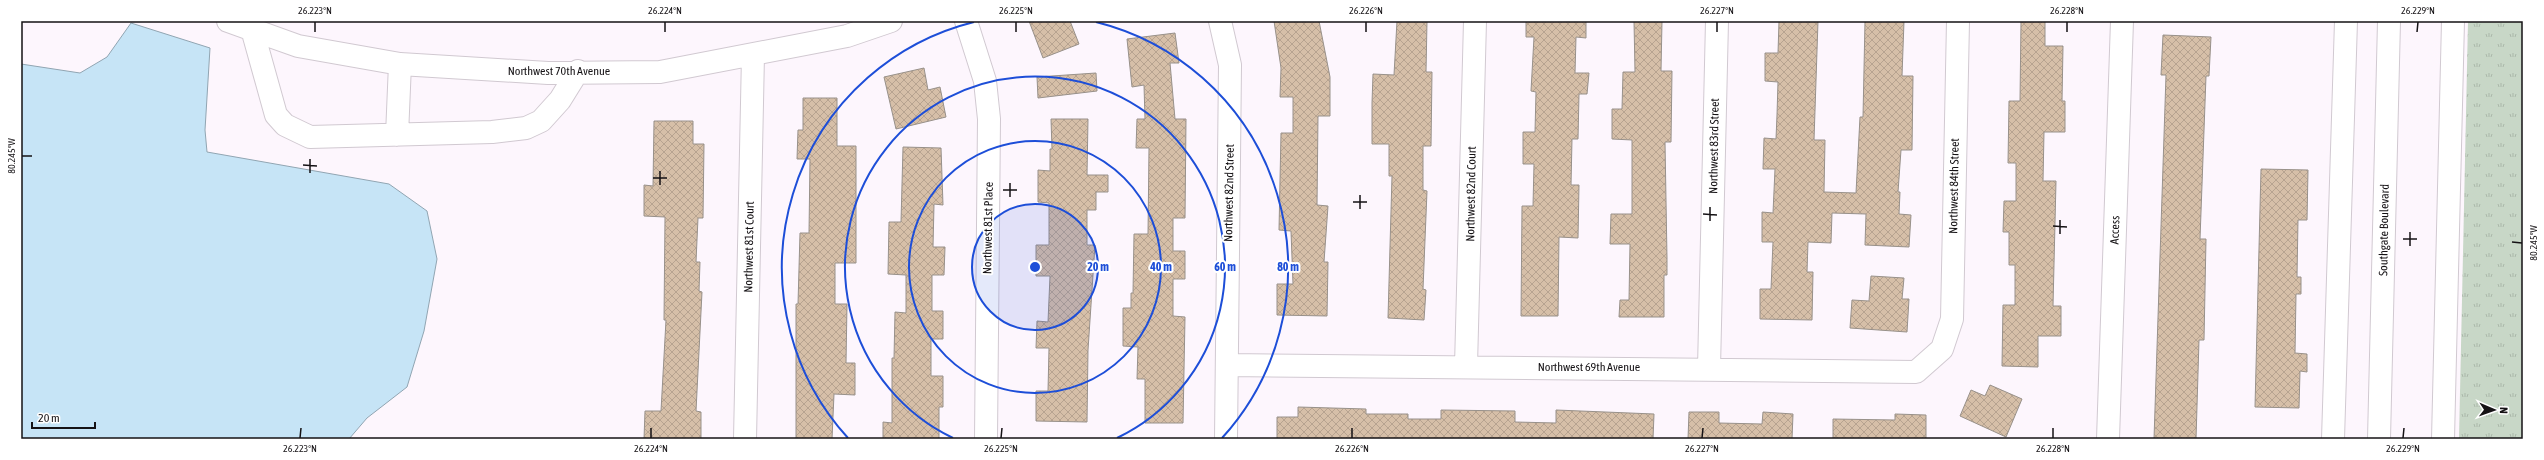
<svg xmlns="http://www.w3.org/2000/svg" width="2544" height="460" font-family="'Asap Condensed',sans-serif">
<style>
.grass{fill:url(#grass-tufts)}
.water{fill:#c6e4f6;stroke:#91a5b2}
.building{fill:url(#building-cross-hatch);stroke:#98918a}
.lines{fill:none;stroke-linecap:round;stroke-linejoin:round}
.minor-casing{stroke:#d1c9d1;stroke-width:24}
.major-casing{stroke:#d1c9d1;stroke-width:24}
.minor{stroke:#fff;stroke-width:22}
.major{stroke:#fff;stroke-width:22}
.ticks{fill:none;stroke:#151215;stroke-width:1.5}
.ring{fill:none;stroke:#1d4ed8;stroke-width:2}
.labels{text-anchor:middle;stroke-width:4;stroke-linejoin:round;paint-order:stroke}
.street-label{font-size:12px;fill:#151215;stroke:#fff}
.centre{fill:#1d4ed8;stroke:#fff;stroke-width:2}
.ring-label{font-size:12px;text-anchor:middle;font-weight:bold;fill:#1d4ed8;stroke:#fff;stroke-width:4;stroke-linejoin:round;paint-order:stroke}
.neatline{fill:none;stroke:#151215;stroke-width:1.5}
.ticks-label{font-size:10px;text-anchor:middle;fill:#151215}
</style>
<defs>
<pattern id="grass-tufts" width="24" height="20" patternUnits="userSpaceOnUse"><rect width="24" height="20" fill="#c8d7c7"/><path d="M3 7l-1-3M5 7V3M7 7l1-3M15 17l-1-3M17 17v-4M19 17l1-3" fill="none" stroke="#abb8aa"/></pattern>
<pattern id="building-cross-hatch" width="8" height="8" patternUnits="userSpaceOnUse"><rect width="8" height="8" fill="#d6bfa8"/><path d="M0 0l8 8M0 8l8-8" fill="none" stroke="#b7a390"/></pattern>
</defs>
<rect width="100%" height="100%" fill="#fdf6fd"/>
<path class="grass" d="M 2468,21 L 2523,21 L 2523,439 L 2459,439 Z"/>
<path class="water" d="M 131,23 L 210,48 L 205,130 L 207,152 L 389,184 L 427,211 L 437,259 L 424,331 L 407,387 L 367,418 L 349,439 L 21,439 L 21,64 L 80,73 L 107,57 Z"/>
<path class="building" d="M 1029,21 L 1070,21 L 1079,44 L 1043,58 Z
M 1274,21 L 1319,21 L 1330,77 L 1330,116 L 1318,116 L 1317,205 L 1328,206 L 1324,262 L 1328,262 L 1327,316 L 1277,315 L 1277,284 L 1293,284 L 1291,231 L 1279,230 L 1281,133 L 1293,133 L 1293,97 L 1280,97 L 1281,68 Z
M 1397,21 L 1427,21 L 1426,72 L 1432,72 L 1431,146 L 1423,146 L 1423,190 L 1427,191 L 1423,289 L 1426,290 L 1424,320 L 1388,318 L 1392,176 L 1389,176 L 1389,144 L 1372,144 L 1372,103 L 1373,74 L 1394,75 Z
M 1526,21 L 1586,21 L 1586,38 L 1576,37 L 1575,73 L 1589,73 L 1587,94 L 1579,94 L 1578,139 L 1572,139 L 1571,185 L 1579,185 L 1578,238 L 1559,237 L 1558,316 L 1521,316 L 1522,206 L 1533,206 L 1534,164 L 1523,164 L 1523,132 L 1535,132 L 1536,92 L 1531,91 L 1534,37 L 1526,37 Z
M 1634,21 L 1662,21 L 1661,71 L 1672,71 L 1671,142 L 1665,142 L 1667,258 L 1667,275 L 1664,275 L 1664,317 L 1619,317 L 1620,300 L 1629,300 L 1630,244 L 1610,244 L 1611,214 L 1632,214 L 1632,140 L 1612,139 L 1612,109 L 1622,109 L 1623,72 L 1635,72 Z
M 1779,21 L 1818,21 L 1814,140 L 1825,140 L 1824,192 L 1856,193 L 1860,117 L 1863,117 L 1865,21 L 1904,21 L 1902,76 L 1913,76 L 1912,150 L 1901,150 L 1898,192 L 1900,192 L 1899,214 L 1911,215 L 1909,247 L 1865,245 L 1866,214 L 1832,213 L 1831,243 L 1808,242 L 1807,272 L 1813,272 L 1812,320 L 1760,319 L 1760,289 L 1771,289 L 1773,242 L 1762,242 L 1762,212 L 1773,213 L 1775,169 L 1763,169 L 1764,138 L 1776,139 L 1777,115 L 1778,82 L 1765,81 L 1765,53 L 1778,53 Z
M 2021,21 L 2045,21 L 2045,46 L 2063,46 L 2062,101 L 2065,101 L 2065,132 L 2044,132 L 2043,181 L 2056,181 L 2053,306 L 2061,306 L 2061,336 L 2038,336 L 2038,367 L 2002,366 L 2003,305 L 2015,305 L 2015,265 L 2009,265 L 2009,232 L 2003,232 L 2004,201 L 2016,201 L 2016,163 L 2008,163 L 2009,101 L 2020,101 Z
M 1175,33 L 1179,63 L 1170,63 L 1175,119 L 1186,119 L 1185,218 L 1173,218 L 1173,251 L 1185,251 L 1185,279 L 1173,279 L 1173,316 L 1185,317 L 1183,423 L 1145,423 L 1145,379 L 1137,379 L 1138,347 L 1123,346 L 1123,308 L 1131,308 L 1131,293 L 1133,293 L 1134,234 L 1148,234 L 1149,148 L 1136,148 L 1137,119 L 1145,119 L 1144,85 L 1132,87 L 1127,39 Z
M 2163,35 L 2211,37 L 2209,76 L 2206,76 L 2200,239 L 2206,239 L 2204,340 L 2199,340 L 2196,439 L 2154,439 L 2166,75 L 2161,75 Z
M 924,68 L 928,90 L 940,87 L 946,117 L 896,129 L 884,77 Z
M 1096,73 L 1097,91 L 1038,98 L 1037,77 Z
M 803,98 L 837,98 L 837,146 L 856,146 L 856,263 L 835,263 L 835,304 L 847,304 L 846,363 L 855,363 L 855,395 L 834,394 L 832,439 L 796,439 L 796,304 L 798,304 L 800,233 L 809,233 L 810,159 L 797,159 L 798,130 L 803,130 Z
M 1051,119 L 1088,119 L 1087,175 L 1108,175 L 1108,192 L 1096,192 L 1096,210 L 1087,210 L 1087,245 L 1095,245 L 1088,350 L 1087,422 L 1036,421 L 1036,391 L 1048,391 L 1049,348 L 1036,348 L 1037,321 L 1048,322 L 1050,276 L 1036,276 L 1036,245 L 1049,245 L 1049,203 L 1038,202 L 1038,170 L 1050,171 L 1050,149 L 1052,149 Z
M 654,121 L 693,121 L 693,144 L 704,144 L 703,218 L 698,218 L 696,262 L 700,262 L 699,291 L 702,292 L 696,411 L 701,412 L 701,439 L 644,439 L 645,411 L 661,411 L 666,320 L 664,320 L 665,217 L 644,216 L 644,185 L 653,186 Z
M 903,147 L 941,148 L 943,205 L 934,204 L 933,247 L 945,247 L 944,275 L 932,275 L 932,311 L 943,311 L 943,339 L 931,339 L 931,376 L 943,376 L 943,407 L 939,407 L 939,439 L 883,439 L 883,422 L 892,423 L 892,358 L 894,358 L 895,312 L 906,313 L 906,275 L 888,274 L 889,222 L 901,222 Z
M 2261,169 L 2308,170 L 2307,220 L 2298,220 L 2297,277 L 2301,277 L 2301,294 L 2296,294 L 2295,353 L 2307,354 L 2307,372 L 2300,371 L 2299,408 L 2255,407 Z
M 1871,276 L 1904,278 L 1902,299 L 1909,299 L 1907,332 L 1850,328 L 1852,300 L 1869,301 Z
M 1990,385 L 2022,399 L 2006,437 L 1960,416 L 1971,390 L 1985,396 Z
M 1298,407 L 1366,409 L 1366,414 L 1408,414 L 1408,419 L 1441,419 L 1441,410 L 1515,411 L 1515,422 L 1556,423 L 1556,410 L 1654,414 L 1653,439 L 1277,439 L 1277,417 L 1298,417 Z
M 1689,412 L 1719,412 L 1719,423 L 1762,424 L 1763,412 L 1793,414 L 1792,439 L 1688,439 Z
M 1895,414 L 1926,415 L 1926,439 L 1833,439 L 1833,419 L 1895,420 Z"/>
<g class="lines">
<defs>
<path id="minor" d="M 228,21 L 298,46 L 400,64 L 548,73 L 660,72 L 847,36 L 891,21
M 966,21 L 985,81 L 989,119 L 986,439
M 1220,21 L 1230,65 L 1226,439
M 252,29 L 276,115 L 285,125 L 310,137 L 492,132 L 526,128 L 541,121 L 560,100 L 578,71
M 397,135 L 400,64
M 1227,365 L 1916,372 L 1942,349 L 1952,319 L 1958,21
M 1466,366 L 1475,21
M 1709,368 L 1717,21
M 745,439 L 753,55
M 2108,439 L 2122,21
M 2333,439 L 2346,21"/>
<path id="major" d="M 2379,439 L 2389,21
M 2443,439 L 2453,21"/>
</defs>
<use href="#minor" class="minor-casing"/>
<use href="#major" class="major-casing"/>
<use href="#minor" class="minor"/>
<use href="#major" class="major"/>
</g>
<path class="ticks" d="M 315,32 L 315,22M 665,32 L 665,22M 1016,32 L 1016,22M 1366,32 L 1366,22M 1717,32 L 1717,22M 2067,32 L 2067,22M 2417,32 L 2418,22M 22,156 L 32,156M 303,165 L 317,166M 310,173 L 310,159M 653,178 L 667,178M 660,185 L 660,171M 1003,190 L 1017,190M 1010,197 L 1010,183M 1353,202 L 1367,202M 1360,209 L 1360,195M 1703,214 L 1717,215M 1710,221 L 1710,207M 2053,226 L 2067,227M 2060,234 L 2060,220M 2403,239 L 2417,239M 2512,242 L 2522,243M 2410,246 L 2410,232M 300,438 L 301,428M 651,438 L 651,428M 1001,438 L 1002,428M 1352,438 L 1352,428M 1702,438 L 1703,428M 2053,438 L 2053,428M 2403,438 L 2404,428"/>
<circle cx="1035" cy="267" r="63" fill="#1d4ed8" fill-opacity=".12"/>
<g class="ring">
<circle cx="1035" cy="267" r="63"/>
<circle cx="1035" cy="267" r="126"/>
<path d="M953 438A190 190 0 1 1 1117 438"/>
<path d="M848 438A253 253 0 0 1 974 22M1096 22A253 253 0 0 1 1222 438"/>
</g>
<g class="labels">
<g class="street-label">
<text x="559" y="75">Northwest 70th Avenue</text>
<text transform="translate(1714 146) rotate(-89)" y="4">Northwest 83rd Street</text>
<text transform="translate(1954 186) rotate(-89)" y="4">Northwest 84th Street</text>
<text transform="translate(1229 193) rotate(-89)" y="4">Northwest 82nd Street</text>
<text transform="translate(1471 194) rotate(-89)" y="4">Northwest 82nd Court</text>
<text transform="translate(988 228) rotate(-89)" y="4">Northwest 81st Place</text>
<text transform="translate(2115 230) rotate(-88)" y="4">Access</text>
<text transform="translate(2384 230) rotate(-89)" y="4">Southgate Boulevard</text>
<text transform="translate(749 247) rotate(-89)" y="4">Northwest 81st Court</text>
<text x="1589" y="371">Northwest 69th Avenue</text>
</g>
</g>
<circle cx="1035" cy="267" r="6" class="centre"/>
<g class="ring-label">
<text x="1098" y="271">20 m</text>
<text x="1161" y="271">40 m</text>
<text x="1225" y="271">60 m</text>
<text x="1288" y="271">80 m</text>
</g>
<rect width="2544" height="460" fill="none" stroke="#ffffff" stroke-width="44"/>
<g transform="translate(2494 410) rotate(92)" stroke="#ffffff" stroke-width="3" paint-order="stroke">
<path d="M0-3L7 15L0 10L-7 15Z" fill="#151215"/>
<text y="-6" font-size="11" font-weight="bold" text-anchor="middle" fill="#151215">N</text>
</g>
<path d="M32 422v6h63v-6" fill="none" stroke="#151215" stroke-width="2"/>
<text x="38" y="422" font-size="12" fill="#151215" stroke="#ffffff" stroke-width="3" paint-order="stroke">20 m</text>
<rect x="22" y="22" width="2500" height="416" class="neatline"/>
<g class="ticks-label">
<text x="315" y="14">26.223°N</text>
<text x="665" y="14">26.224°N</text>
<text x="1016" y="14">26.225°N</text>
<text x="1366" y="14">26.226°N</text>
<text x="1717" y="14">26.227°N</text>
<text x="2067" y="14">26.228°N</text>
<text x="2418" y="14">26.229°N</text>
<text transform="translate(11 156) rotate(-90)" y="4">80.245°W</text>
<text transform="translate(2533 243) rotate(-90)" y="4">80.245°W</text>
<text x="300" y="452">26.223°N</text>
<text x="651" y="452">26.224°N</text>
<text x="1001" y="452">26.225°N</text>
<text x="1352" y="452">26.226°N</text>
<text x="1702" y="452">26.227°N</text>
<text x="2053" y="452">26.228°N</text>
<text x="2403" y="452">26.229°N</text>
</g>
</svg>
